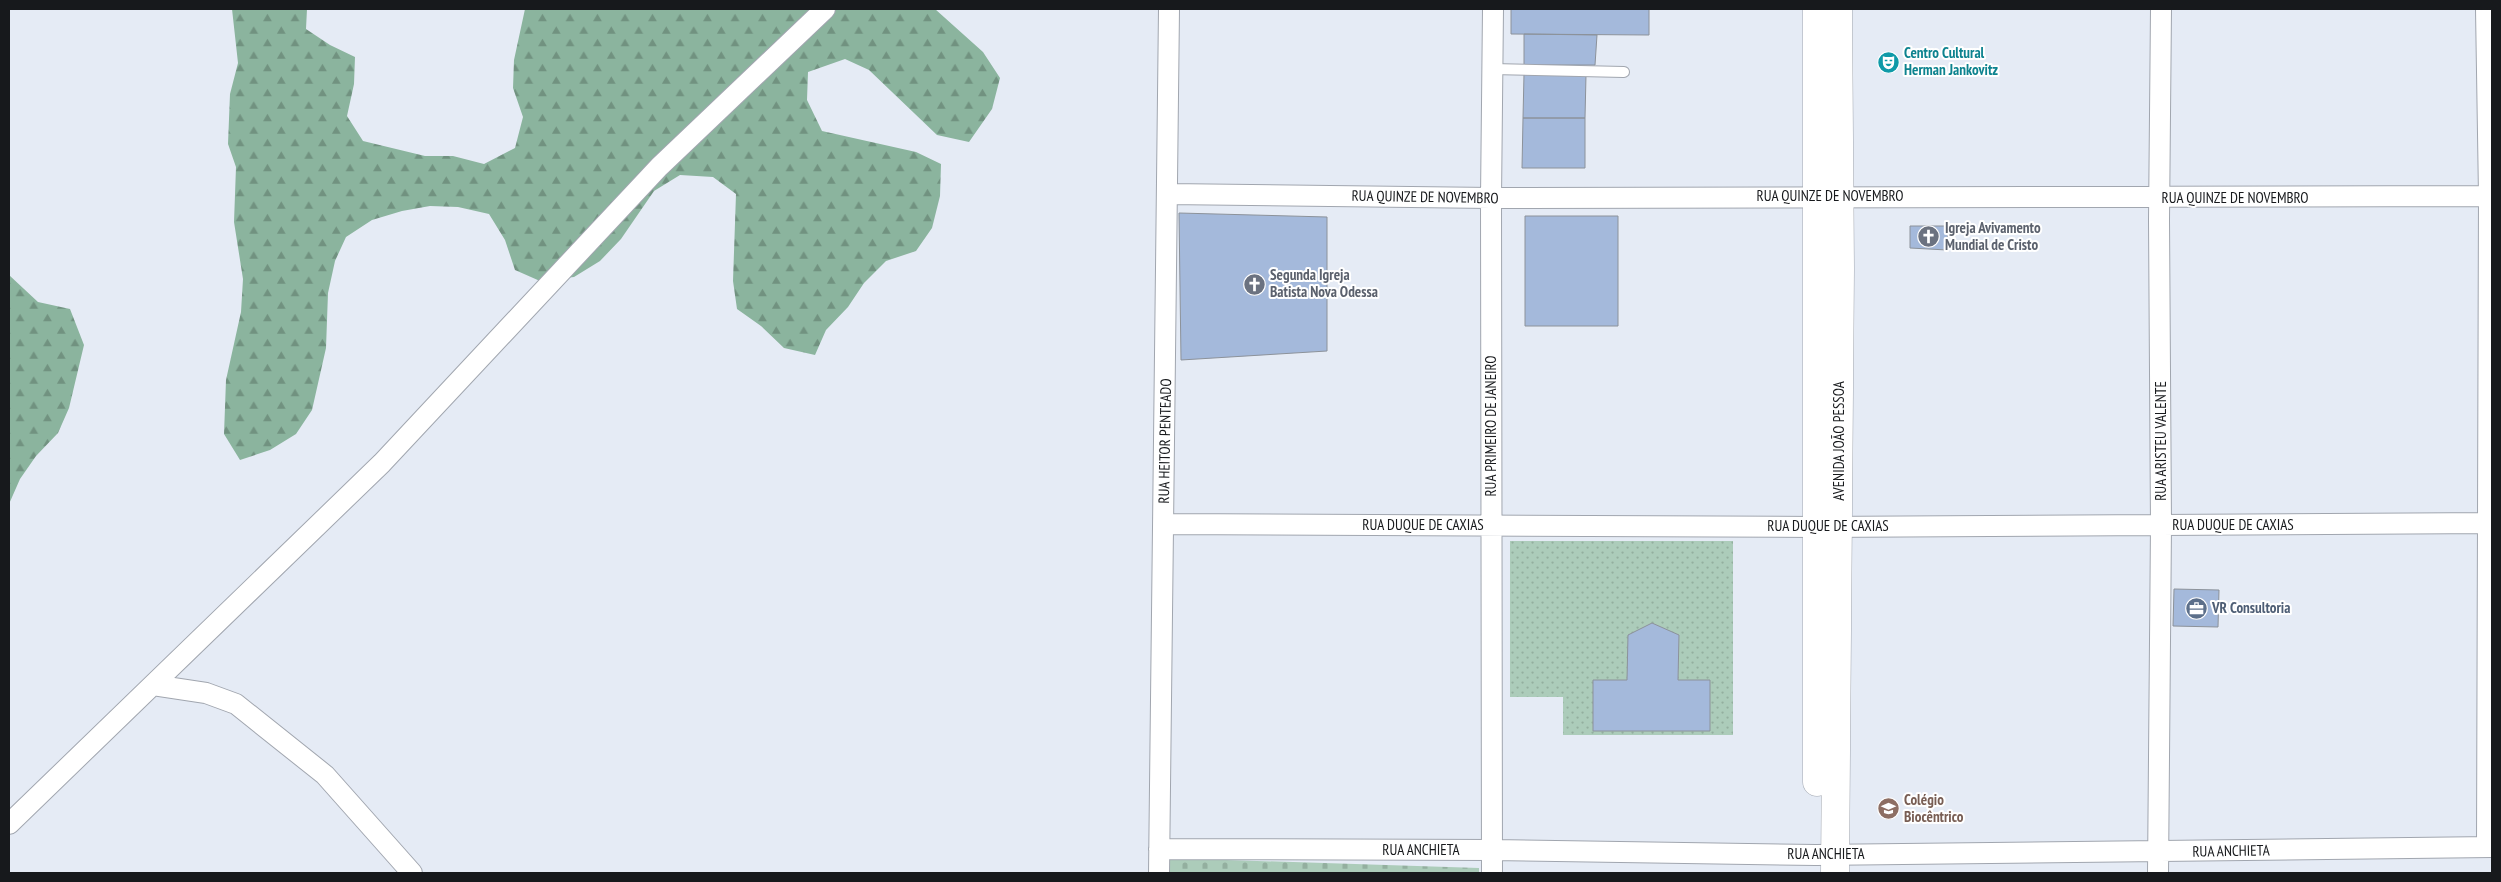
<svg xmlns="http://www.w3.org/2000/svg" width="2501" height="882" font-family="'PT Sans Narrow',sans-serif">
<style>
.grass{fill:url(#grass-dots)}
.forest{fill:url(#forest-firs)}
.cemetery{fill:url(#cemetery-stones)}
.building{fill:#a4b9db;stroke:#8c929a}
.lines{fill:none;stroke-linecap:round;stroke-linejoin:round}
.service-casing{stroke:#a1a6af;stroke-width:12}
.minor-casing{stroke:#a1a6af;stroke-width:22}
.secondary-casing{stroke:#a1a6af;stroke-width:29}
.service{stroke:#fff;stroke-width:10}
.minor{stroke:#fff;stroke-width:20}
.secondary{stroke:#fff;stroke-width:28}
.labels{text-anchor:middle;stroke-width:4;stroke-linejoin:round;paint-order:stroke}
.culture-label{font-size:15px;font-weight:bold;fill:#0d838f;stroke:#fff;text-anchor:start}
.street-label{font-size:15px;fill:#17191c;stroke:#fff}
.worship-label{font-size:15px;font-weight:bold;fill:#5b616d;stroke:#fff;text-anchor:start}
.service-label{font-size:15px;font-weight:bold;fill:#4e5e75;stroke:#fff;text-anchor:start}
.education-label{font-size:15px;font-weight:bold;fill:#785e54;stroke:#fff;text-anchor:start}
</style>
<defs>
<pattern id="grass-dots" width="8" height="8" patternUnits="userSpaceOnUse" patternTransform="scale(1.25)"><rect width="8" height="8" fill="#acccba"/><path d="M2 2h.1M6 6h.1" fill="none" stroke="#93af9f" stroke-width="1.8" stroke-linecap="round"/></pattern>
<pattern id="forest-firs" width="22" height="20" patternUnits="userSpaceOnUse" patternTransform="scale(1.25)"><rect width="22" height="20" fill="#8bb49e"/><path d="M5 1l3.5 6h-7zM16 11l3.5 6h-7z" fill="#719280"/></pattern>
<pattern id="cemetery-stones" width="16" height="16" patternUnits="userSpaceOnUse" patternTransform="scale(1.25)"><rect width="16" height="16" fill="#acccba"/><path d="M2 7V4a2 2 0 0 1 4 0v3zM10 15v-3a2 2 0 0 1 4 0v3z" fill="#93af9f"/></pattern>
</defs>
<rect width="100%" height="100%" fill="#e5ebf5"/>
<path class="grass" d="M 1510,541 L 1733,541 L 1733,735 L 1563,735 L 1563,697 L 1510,697 Z"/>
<path class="forest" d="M 232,9 L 307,9 L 306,29 L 330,45 L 355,57 L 354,84 L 347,116 L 363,141 L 425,156 L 453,156 L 484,164 L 515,148 L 523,117 L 513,88 L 514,60 L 525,9 L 935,9 L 983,52 L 1000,78 L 992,109 L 969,142 L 937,135 L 869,70 L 845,59 L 808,72 L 807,100 L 822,131 L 916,152 L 941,164 L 940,196 L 932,228 L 916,251 L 886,261 L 864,283 L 848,307 L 826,330 L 815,355 L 784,348 L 761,326 L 737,309 L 733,281 L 736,194 L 713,177 L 680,175 L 654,191 L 621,239 L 600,261 L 574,277 L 540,281 L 515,270 L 505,240 L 489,214 L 458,207 L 430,206 L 402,211 L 372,220 L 346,237 L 335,261 L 328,293 L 326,348 L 312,410 L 296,434 L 270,450 L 240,460 L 224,434 L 226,380 L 241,312 L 243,279 L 234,222 L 236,167 L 228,144 L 230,94 L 238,63 Z
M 9,275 L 38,302 L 70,309 L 84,345 L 69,408 L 58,433 L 36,456 L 20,479 L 9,504 Z"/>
<path class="cemetery" d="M 1166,858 L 1479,868 L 1479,873 L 1166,873 Z"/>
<path class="building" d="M 1511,9 L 1649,9 L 1649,35 L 1511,34 Z
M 1524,34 L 1597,35 L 1595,65 L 1524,65 Z
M 1524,74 L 1586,75 L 1585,118 L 1523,118 Z
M 1523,118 L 1585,118 L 1585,168 L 1522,168 Z
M 1179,213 L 1327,217 L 1327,351 L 1181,360 Z
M 1525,216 L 1618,216 L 1618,326 L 1525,326 Z
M 1910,226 L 1948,226 L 1947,250 L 1910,248 Z
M 2174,589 L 2219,590 L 2218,627 L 2173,626 Z
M 1652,623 L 1679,635 L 1678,680 L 1710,680 L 1710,731 L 1593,731 L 1593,680 L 1627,680 L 1628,635 Z"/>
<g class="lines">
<defs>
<path id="service" d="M 1492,69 L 1624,72"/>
<path id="minor" d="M 2486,9 L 2489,196 L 2487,847
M 1168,194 L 1491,198 L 2492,196
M 1164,524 L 1817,527 L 2492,523
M 153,685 L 206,693 L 236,704 L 325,775 L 412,873
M 9,824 L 382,463 L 659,167 L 825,9
M 1159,849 L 1492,850 L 1816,855 L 2492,847
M 1159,873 L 1169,9
M 1492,873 L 1491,198 L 1493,9
M 2158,873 L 2161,525 L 2159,220 L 2161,9"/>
<path id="secondary" d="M 1817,782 L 1817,9
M 1835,873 L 1840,269 L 1838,9"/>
</defs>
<use href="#service" class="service-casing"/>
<use href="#minor" class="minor-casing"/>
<use href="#secondary" class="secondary-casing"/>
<use href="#service" class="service"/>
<use href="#minor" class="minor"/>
<use href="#secondary" class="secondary"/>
</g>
<defs>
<symbol id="theatre-disc" viewBox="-11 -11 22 22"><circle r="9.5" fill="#0f9aa8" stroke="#fff"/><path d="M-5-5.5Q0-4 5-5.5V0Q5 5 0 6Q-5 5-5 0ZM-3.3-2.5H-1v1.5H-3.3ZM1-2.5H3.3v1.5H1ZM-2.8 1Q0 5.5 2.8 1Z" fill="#fff"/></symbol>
<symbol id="church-disc" viewBox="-11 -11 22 22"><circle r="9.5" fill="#6b7280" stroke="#fff"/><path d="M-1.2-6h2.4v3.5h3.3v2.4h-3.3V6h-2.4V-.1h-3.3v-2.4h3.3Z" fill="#fff"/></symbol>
<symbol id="office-disc" viewBox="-11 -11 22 22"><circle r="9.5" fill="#5c6f8a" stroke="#fff"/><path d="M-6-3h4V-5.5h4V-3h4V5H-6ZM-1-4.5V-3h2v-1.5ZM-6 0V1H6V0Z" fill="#fff"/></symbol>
<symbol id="school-disc" viewBox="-11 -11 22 22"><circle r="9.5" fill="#8d6e63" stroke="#fff"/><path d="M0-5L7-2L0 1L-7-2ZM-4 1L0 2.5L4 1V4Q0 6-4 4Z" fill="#fff"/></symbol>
</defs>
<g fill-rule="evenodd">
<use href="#theatre-disc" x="1876" y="50" width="25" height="25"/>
<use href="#church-disc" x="1916" y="224" width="25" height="25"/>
<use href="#church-disc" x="1242" y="272" width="25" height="25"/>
<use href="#office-disc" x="2184" y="596" width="25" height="25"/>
<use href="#school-disc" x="1876" y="796" width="25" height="25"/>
</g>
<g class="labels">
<g class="culture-label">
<text x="1904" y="58">Centro Cultural<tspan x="1904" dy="17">Herman Jankovitz</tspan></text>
</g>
<g class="street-label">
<text x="1830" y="201">RUA QUINZE DE NOVEMBRO</text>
<text transform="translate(1425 197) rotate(1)" y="5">RUA QUINZE DE NOVEMBRO</text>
<text x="2235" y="203">RUA QUINZE DE NOVEMBRO</text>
<text transform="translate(1491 426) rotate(-90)" y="5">RUA PRIMEIRO DE JANEIRO</text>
<text transform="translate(1165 441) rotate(-89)" y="5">RUA HEITOR PENTEADO</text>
<text transform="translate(1839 441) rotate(-90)" y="5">AVENIDA JOÃO PESSOA</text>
<text transform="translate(2161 441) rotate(-90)" y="5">RUA ARISTEU VALENTE</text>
<text x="1423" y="530">RUA DUQUE DE CAXIAS</text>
<text x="2233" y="530">RUA DUQUE DE CAXIAS</text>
<text x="1828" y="531">RUA DUQUE DE CAXIAS</text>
<text x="1421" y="855">RUA ANCHIETA</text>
<text transform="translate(2231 851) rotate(-1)" y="5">RUA ANCHIETA</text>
<text x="1826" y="859">RUA ANCHIETA</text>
</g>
<g class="worship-label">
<text x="1945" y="233">Igreja Avivamento<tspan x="1945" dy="17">Mundial de Cristo</tspan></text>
<text x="1270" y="280">Segunda Igreja<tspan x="1270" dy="17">Batista Nova Odessa</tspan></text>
</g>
<g class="service-label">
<text x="2212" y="613">VR Consultoria</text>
</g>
<g class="education-label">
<text x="1904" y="805">Colégio<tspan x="1904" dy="17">Biocêntrico</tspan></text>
</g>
</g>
<rect width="2501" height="882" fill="none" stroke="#17191c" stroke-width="20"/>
</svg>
